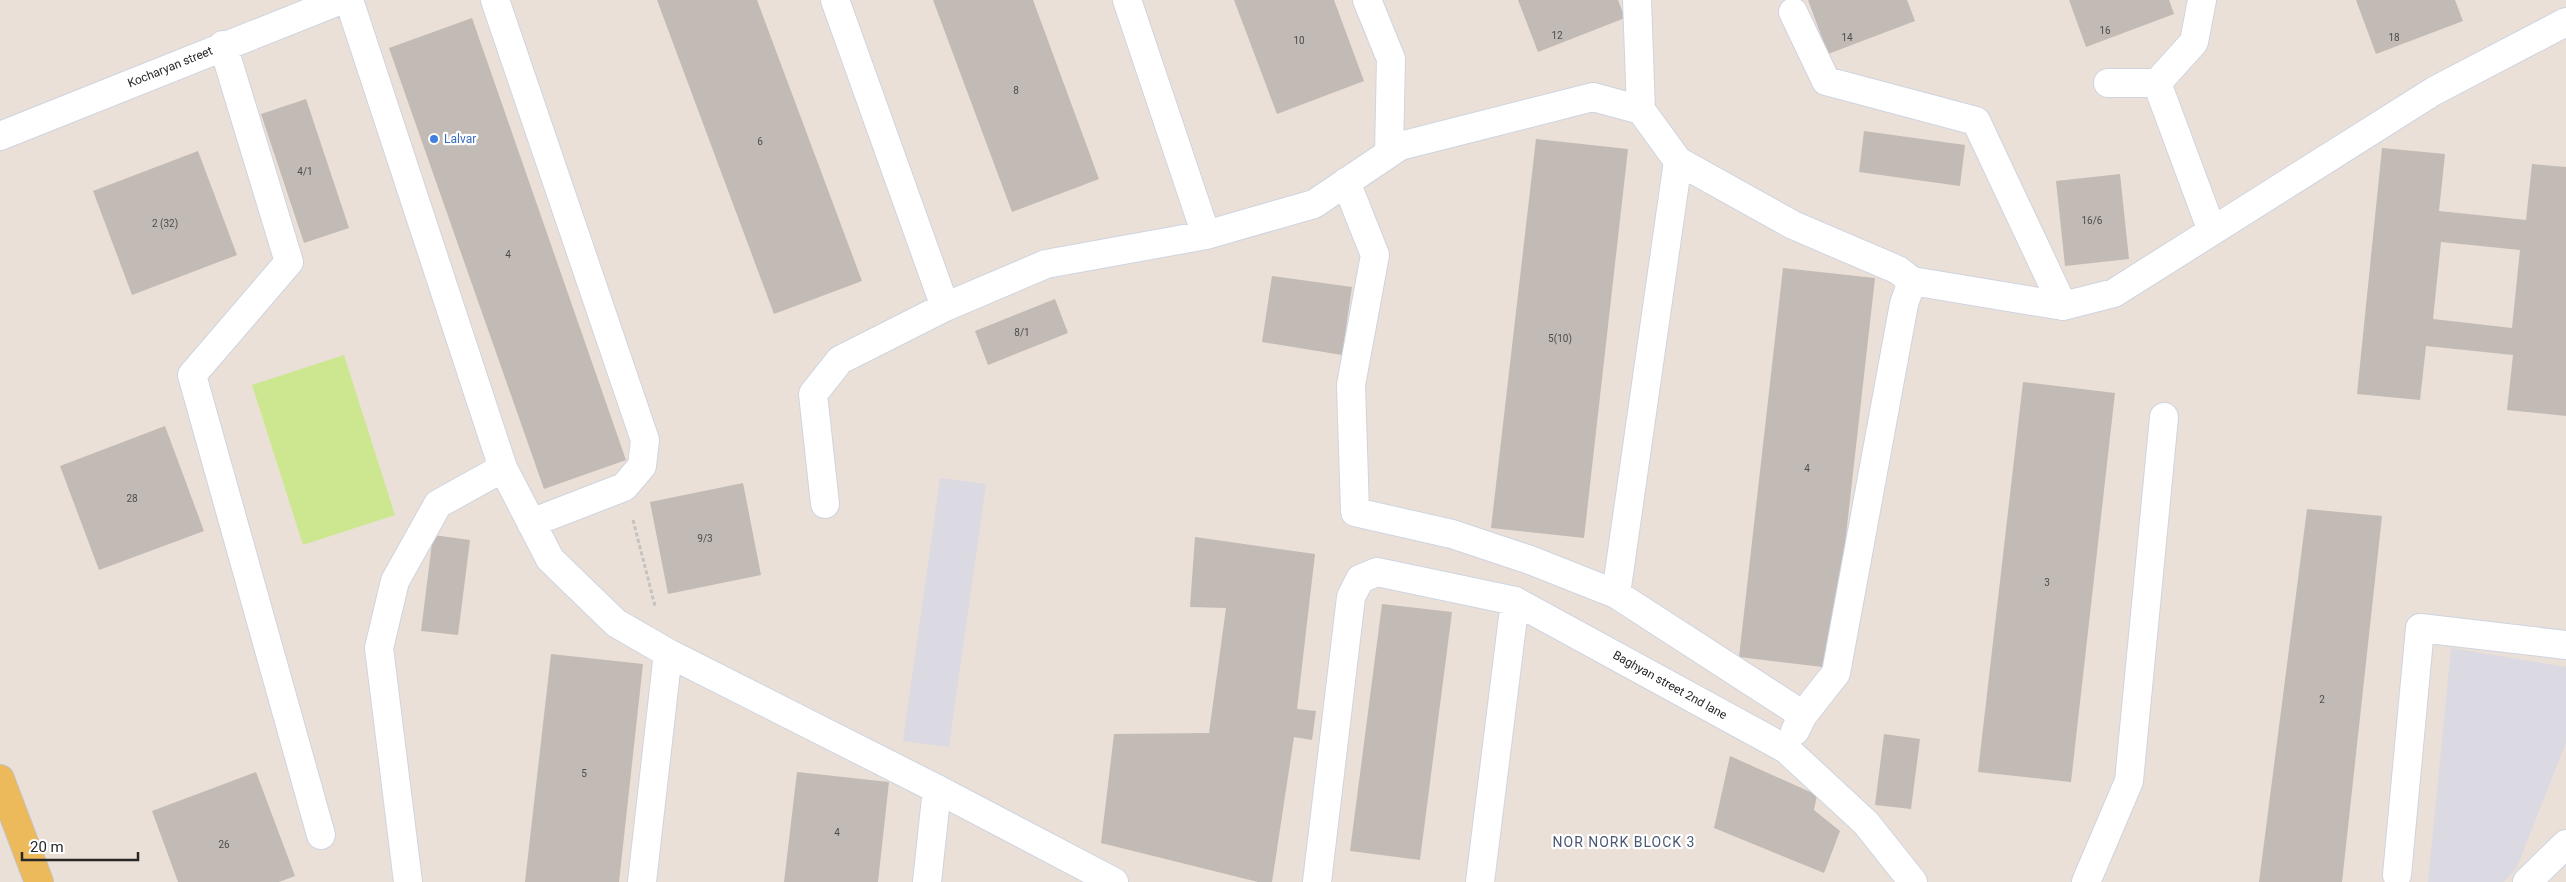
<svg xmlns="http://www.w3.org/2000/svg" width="2566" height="882" font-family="Roboto,sans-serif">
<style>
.industrial{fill:#dbd9e2}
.pitch{fill:#cde791}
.building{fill:#c2bab5;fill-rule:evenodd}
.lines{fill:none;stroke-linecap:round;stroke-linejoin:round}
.minor-casing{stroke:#ced4e0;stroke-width:30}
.major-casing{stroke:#c3c3c3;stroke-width:30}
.path{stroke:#c3c3c3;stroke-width:3;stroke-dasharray:4 2.5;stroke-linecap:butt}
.minor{stroke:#fff;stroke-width:28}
.major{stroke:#ecb95b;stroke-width:28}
.shop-dot{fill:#3f7fe0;stroke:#fff;stroke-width:2}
.labels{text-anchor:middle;stroke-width:4.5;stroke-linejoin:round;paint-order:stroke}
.number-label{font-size:10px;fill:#4e4c4a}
.street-label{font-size:12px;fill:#272727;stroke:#fff}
.shop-label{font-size:12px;fill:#366cbe;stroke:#fff;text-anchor:start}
.neighbourhood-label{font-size:14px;letter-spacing:1px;fill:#495776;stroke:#fff}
</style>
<rect width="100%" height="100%" fill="#eae0d8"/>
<path class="industrial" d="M 940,478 L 986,484 L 949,747 L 903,741 Z
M 2451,648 L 2566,667 L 2566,743 L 2517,867 L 2504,882 L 2428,882 Z"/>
<path class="pitch" d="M 344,355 L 395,515 L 303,545 L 252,385 Z"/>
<path class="building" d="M 657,0 L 757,0 L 862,281 L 774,314 Z
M 933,0 L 1033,0 L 1099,179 L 1012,212 Z
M 1234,0 L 1334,0 L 1364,81 L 1277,114 Z
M 1518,0 L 1618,0 L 1625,18 L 1538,52 Z
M 1808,0 L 1907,0 L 1915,21 L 1828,54 Z
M 2069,0 L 2169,0 L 2174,14 L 2086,47 Z
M 2356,0 L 2455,0 L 2463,21 L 2376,54 Z
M 472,18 L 626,460 L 544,489 L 389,48 Z
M 306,99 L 349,228 L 304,243 L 261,114 Z
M 1864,131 L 1965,145 L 1960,186 L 1859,172 Z
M 1536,139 L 1628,149 L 1584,538 L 1491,528 Z
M 2382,148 L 2445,154 L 2439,211 L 2526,220 L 2532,164 L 2566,167 L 2566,416 L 2507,410 L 2513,355 L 2426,346 L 2420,400 L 2357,394 ZM 2441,242 L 2520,250 L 2512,328 L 2433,319 Z
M 198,151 L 237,255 L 132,295 L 93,191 Z
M 2120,174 L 2129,259 L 2065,266 L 2056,181 Z
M 1783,268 L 1875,278 L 1831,668 L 1739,657 Z
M 1272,276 L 1352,287 L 1342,355 L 1262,342 Z
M 1055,299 L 1068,333 L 988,365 L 975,331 Z
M 2023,382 L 2115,393 L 2071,782 L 1978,772 Z
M 165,426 L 204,531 L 99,570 L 60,466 Z
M 743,483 L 761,575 L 668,594 L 650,502 Z
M 2307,509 L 2382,516 L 2342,882 L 2259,882 Z
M 433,535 L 470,540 L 458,635 L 421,631 Z
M 1195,537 L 1315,554 L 1297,709 L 1316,711 L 1312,740 L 1294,737 L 1272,882 L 1258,882 L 1101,843 L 1114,734 L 1209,733 L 1226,608 L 1190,607 Z
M 1382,604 L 1452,612 L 1420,860 L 1350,851 Z
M 551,654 L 643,664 L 619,882 L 525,882 Z
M 1884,734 L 1920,739 L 1911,809 L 1875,805 Z
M 1730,756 L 1817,795 L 1814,810 L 1840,831 L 1824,873 L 1714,828 Z
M 256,772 L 295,876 L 279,882 L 178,882 L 152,811 Z
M 797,772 L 889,782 L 878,882 L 784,882 Z"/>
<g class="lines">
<defs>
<path id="minor" d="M 349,0 L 503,468 L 550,559 L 616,623 L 668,653 L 937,789 L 1114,882
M 495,0 L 645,440 L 642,466 L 624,487 L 531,523
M 835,0 L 945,307
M 1127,0 L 1206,235
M 1367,0 L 1391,59 L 1389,153
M 1637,0 L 1641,110
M 1793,12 L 1826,81 L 1976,121 L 2063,306
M 223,45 L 289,262 L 192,375 L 321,835
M 2108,83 L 2157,83 L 2212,231
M 2157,83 L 2194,42 L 2202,0
M 0,136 L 341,0
M 1346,182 L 1375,255 L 1351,385 L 1355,512 L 1452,534 L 1530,560 L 1616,594 L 1803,715
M 825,504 L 813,394 L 840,360 L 945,307 L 1046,264 L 1206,235 L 1314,204 L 1400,146 L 1593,97 L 1641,110 L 1678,161 L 1793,225 L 1898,270 L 1912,281 L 2063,306 L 2114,293 L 2434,91 L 2566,22
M 1616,594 L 1678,161
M 1795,731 L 1803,715 L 1836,673 L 1904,304 L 1912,281
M 2397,875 L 2420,628 L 2566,645
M 408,882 L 379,648 L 395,581 L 438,504 L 503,468
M 642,882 L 668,653
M 927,882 L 937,789
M 1317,882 L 1351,597 L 1360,579 L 1377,572 L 1515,601 L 1786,749 L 1866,823 L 1913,882
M 1480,882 L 1515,601
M 2086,882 L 2129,781 L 2164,417
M 2527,882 L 2566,844"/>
<path id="major" d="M 0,779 L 39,882"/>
</defs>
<use href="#minor" class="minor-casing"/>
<use href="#major" class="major-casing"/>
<path class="path" d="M 633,520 L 655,606"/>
<use href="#minor" class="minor"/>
<use href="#major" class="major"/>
</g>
<circle class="shop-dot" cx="434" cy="139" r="5"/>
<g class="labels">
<g class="number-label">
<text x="2105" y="34">16</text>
<text x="1557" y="39">12</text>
<text x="1847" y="41">14</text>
<text x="2394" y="41">18</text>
<text x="1299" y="44">10</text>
<text x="1016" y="94">8</text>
<text x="760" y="145">6</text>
<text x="305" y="175">4/1</text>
<text x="2092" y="224">16/6</text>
<text x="165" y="227">2 (32)</text>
<text x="508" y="258">4</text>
<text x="1022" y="336">8/1</text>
<text x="1560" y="342">5(10)</text>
<text x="1807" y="472">4</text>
<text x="132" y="502">28</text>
<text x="705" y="542">9/3</text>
<text x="2047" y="586">3</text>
<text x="2322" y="703">2</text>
<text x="584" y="777">5</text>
<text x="837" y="836">4</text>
<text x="224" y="848">26</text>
</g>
<g class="street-label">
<text transform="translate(170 67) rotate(-22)" y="4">Kocharyan street</text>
<text transform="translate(1670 685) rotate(29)" y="4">Baghyan street 2nd lane</text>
</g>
<g class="shop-label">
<text x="444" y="143">Lalvar</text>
</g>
<g class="neighbourhood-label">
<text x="1624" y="847">NOR NORK BLOCK 3</text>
</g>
</g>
<path d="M22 852v8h116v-8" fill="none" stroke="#272727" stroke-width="2.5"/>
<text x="30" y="852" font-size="15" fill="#272727" stroke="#ffffff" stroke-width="4" paint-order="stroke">20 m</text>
</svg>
